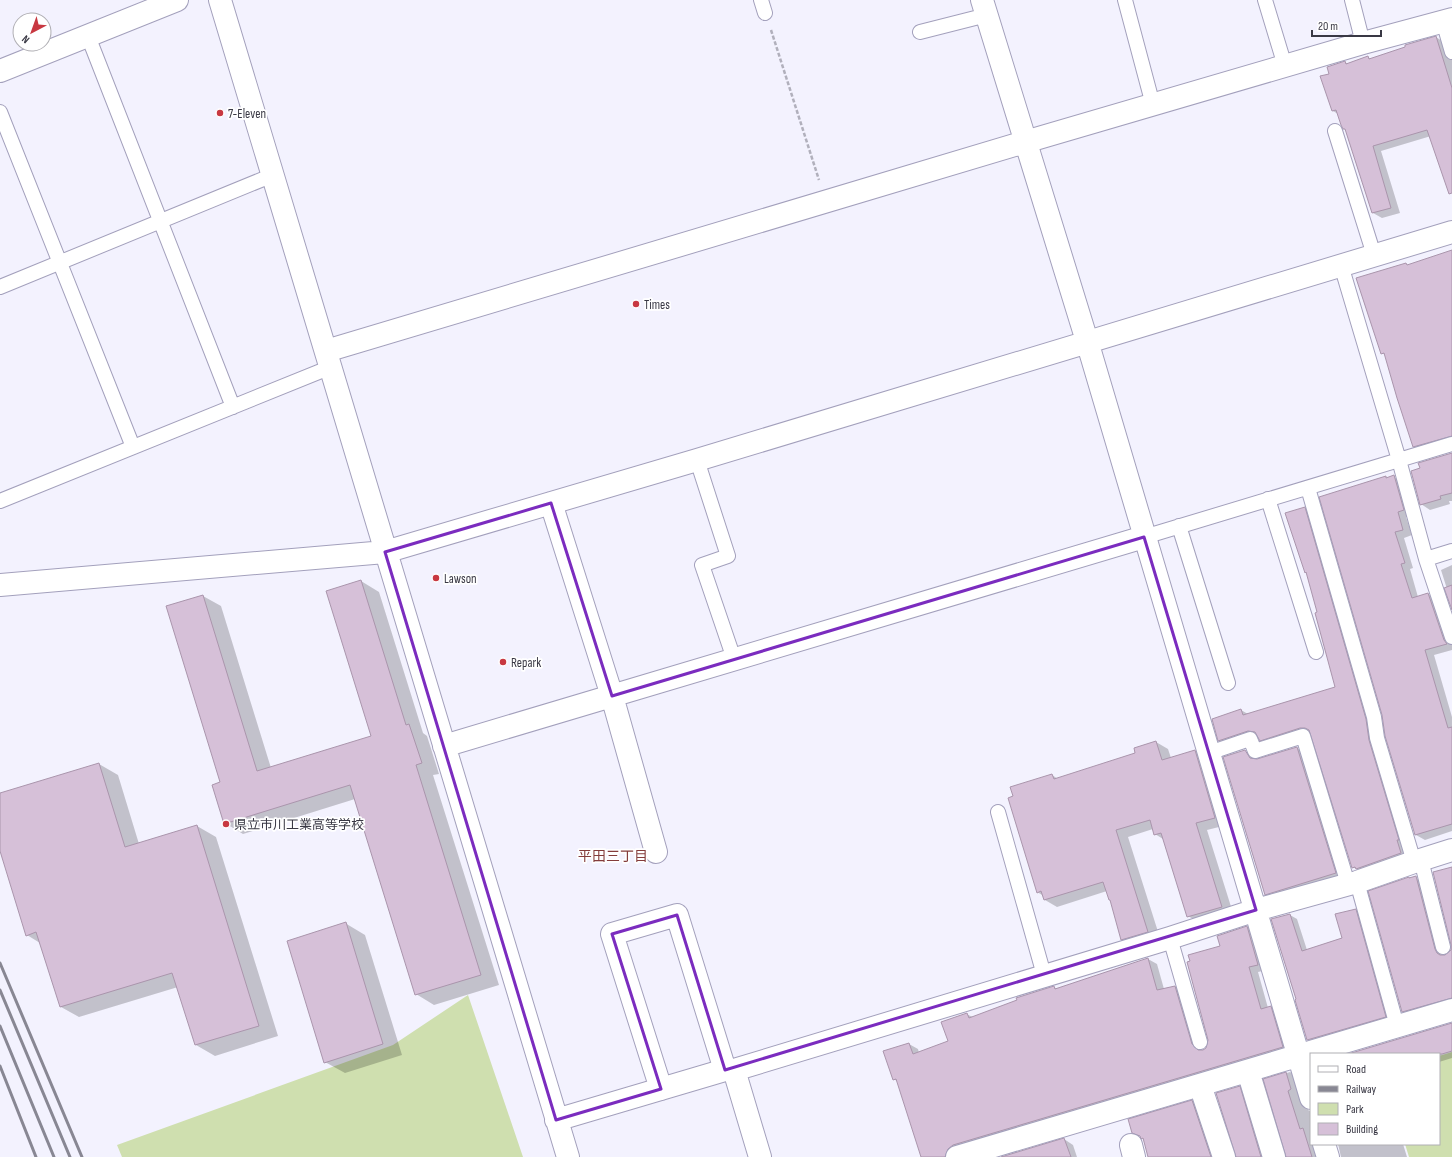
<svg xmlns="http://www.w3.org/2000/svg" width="1452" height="1157" font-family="'Sofia Sans Condensed','Noto Sans JP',sans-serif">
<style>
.green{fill:#cfdfaf}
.shadow{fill:#0003}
.building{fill:#d6c0d8;stroke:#aa95ac}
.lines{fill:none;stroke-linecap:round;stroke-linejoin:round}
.service-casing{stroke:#a3a0bc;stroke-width:16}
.minor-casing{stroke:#a3a0bc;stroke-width:24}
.path{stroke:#b1b0bc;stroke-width:2.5;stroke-dasharray:4 2;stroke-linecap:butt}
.service{stroke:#fff;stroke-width:14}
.minor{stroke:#fff;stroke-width:22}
.rail{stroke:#888793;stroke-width:3}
.marked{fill:none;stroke:#7b2cbf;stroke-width:3;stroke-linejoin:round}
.poi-dot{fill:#c83841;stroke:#fff;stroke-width:1.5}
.labels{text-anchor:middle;stroke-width:3.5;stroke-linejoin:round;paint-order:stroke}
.poi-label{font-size:13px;fill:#393844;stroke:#fff;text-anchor:start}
.neighbourhood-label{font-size:14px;fill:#843c3b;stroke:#fff}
</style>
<rect width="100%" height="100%" fill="#f3f2fe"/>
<path class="green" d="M 468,995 L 523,1157 L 122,1157 L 117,1145 L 393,1045 Z
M 1452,1052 L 1452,1157 L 1409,1157 L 1405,1144 L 1439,1144 L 1439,1056 Z"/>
<path class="shadow" d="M 1436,37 L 1445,43 L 1452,56 L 1452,191 L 1431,136 L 1381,151 L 1400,213 L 1382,218 L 1373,213 L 1346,130 L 1344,129 L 1338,114 L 1333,111 L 1330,74 L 1345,62 L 1348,64 L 1367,57 L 1372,59 Z
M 1452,251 L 1452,443 L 1423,452 L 1414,446 L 1386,355 L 1382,353 L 1406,264 L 1409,266 Z
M 1452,454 L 1452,501 L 1449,501 L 1450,504 L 1430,510 L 1421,504 L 1421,468 Z
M 1386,477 L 1388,479 L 1394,477 L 1403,482 L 1413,515 L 1406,517 L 1412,535 L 1404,538 L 1413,568 L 1410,569 L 1418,597 L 1428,594 L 1437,599 L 1452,643 L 1452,650 L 1434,655 L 1452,717 L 1452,831 L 1425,840 L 1416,835 Z
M 1305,508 L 1311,512 L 1408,857 L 1360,871 L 1353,867 L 1311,731 L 1267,744 L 1261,740 L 1258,735 L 1255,734 L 1226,744 L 1219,740 L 1241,710 L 1248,714 L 1336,688 L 1318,613 L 1307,573 L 1305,572 Z
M 1452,565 L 1452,605 L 1441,570 Z
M 361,581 L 379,592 L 423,733 L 427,736 L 439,774 L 433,775 L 499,985 L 434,1005 L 416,994 L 355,799 L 243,834 L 225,823 L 203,596 L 221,606 L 271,768 L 372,737 Z
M 1156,742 L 1168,749 L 1171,758 L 1195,751 L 1207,758 L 1227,825 L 1207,830 L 1233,913 L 1200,923 L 1188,916 L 1163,839 L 1155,834 L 1153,829 L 1128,837 L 1160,938 L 1134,946 L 1122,939 L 1111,900 L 1107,891 L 1057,907 L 1045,900 L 1044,896 L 1037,892 L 1052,775 L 1058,779 L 1137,754 Z
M 1297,748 L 1306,753 L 1344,878 L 1274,899 L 1266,894 L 1245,751 L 1254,756 L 1257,760 Z
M 99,764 L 118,775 L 139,844 L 197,826 L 216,837 L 278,1036 L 215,1056 L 196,1045 L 178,987 L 79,1017 L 61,1007 L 40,943 L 27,935 L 0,848 L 0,794 Z
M 1416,878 L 1424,882 L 1443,956 L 1452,950 L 1452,1004 L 1411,1016 L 1403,1011 Z
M 1355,910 L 1363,914 L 1392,1021 L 1315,1043 L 1308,1039 L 1290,915 L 1297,919 L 1307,950 L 1343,938 Z
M 345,923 L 365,935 L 402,1055 L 345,1073 L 325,1062 Z
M 1247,927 L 1256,932 L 1267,970 L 1258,972 L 1268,1008 L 1271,1007 L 1280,1012 L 1292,1052 L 955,1157 L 922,1157 L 898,1082 L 894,1079 L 909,1044 L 918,1049 L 919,1053 L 950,1041 L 966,1014 L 973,1017 L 1054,987 L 1057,989 L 1148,959 L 1157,964 L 1164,989 L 1175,987 L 1184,992 L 1201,1051 L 1207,1048 L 1221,946 Z
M 1452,1024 L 1452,1058 L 1439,1062 L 1439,1054 L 1351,1054 Z
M 1290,1072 L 1298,1077 L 1307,1107 L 1309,1111 L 1311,1111 L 1311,1144 L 1321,1144 L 1321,1157 L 1287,1157 L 1265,1080 Z
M 1239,1087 L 1248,1092 L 1267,1157 L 1237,1157 Z
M 1192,1101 L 1200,1106 L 1217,1157 L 1150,1157 L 1144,1139 L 1133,1132 Z
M 1064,1139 L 1073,1145 L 1077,1157 L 1004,1157 Z
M 1338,1144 L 1403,1144 L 1407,1157 L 1341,1157 Z"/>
<path class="building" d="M 1436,36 L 1452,88 L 1452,193 L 1449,194 L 1427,130 L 1373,146 L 1391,208 L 1372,213 L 1345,129 L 1343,129 L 1341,125 L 1336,110 L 1332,111 L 1320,76 L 1329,74 L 1327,67 L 1345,61 L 1346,64 L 1368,56 L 1369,59 L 1405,47 L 1405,45 Z
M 1452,250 L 1452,436 L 1413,447 L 1397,398 L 1384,353 L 1381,354 L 1356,278 L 1406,263 L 1407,265 Z
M 1452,453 L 1452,493 L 1440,496 L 1441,499 L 1420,505 L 1411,471 L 1420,468 L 1418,463 Z
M 1394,475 L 1404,510 L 1398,512 L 1403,530 L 1395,532 L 1405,563 L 1401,564 L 1412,598 L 1428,593 L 1444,640 L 1447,644 L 1425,650 L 1448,728 L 1452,727 L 1452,824 L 1415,835 L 1385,736 L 1382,715 L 1319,497 L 1386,476 L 1386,478 Z
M 1305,507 L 1366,719 L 1369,740 L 1399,840 L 1397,840 L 1401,853 L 1356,869 L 1355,867 L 1352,868 L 1309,730 L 1305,728 L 1300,728 L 1260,741 L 1255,732 L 1248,731 L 1218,741 L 1212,719 L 1241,709 L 1243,715 L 1335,687 L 1315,613 L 1317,612 L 1306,572 L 1305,573 L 1285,513 Z
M 361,580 L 406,725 L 409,724 L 422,763 L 416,765 L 481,975 L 415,995 L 350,785 L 224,824 L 212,785 L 220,782 L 166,606 L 203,595 L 257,771 L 371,736 L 326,591 Z
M 1452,585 L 1452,610 L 1444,588 Z
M 1156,741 L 1162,760 L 1195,750 L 1215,818 L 1196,823 L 1222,907 L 1187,917 L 1161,833 L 1154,835 L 1150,820 L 1116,830 L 1148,932 L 1121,940 L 1110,900 L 1109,900 L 1103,882 L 1044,900 L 1041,891 L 1037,893 L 1008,798 L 1013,796 L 1010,787 L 1052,774 L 1054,779 L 1135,753 L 1134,748 Z
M 1297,747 L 1336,873 L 1265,895 L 1223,757 L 1245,750 L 1250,758 L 1257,759 Z
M 99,763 L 125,847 L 197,825 L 259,1026 L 195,1045 L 172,973 L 60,1007 L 36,932 L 26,936 L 0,851 L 0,793 Z
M 1452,867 L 1452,998 L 1402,1012 L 1368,891 L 1409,877 L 1409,878 L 1416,876 L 1435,949 L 1437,953 L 1440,955 L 1445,955 L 1451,950 L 1451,945 L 1433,872 Z
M 1356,909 L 1386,1017 L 1307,1040 L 1295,1000 L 1296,999 L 1271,919 L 1290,914 L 1302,951 L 1342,938 L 1335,914 Z
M 346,922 L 383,1044 L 324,1063 L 287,941 Z
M 1247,926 L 1258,965 L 1249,967 L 1261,1009 L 1271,1006 L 1283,1047 L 953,1145 L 948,1149 L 945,1157 L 921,1157 L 896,1079 L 893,1080 L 883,1051 L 909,1043 L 913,1054 L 948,1041 L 941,1022 L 967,1013 L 969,1018 L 1017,1000 L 1016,998 L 1054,986 L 1055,989 L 1148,958 L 1157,990 L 1175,986 L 1192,1044 L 1198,1050 L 1203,1050 L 1206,1048 L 1208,1040 L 1187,962 L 1190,961 L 1188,955 L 1220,946 L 1217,936 Z
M 1452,1023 L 1452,1051 L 1442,1054 L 1348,1054 Z
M 1286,1072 L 1291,1089 L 1288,1091 L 1300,1129 L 1303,1128 L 1312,1157 L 1286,1157 L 1263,1079 Z
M 1240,1086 L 1261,1157 L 1236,1157 L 1216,1093 Z
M 1192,1100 L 1211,1157 L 1148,1157 L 1143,1138 L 1141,1139 L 1140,1136 L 1132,1133 L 1128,1119 Z
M 1064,1138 L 1071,1157 L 1001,1157 Z"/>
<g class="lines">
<defs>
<path id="service" d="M 761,0 L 765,13
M 1125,0 L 1153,105
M 1265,0 L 1285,66
M 1352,0 L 1363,43
M 1443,21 L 1452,52
M 920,32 L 987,15
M 88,36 L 233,407
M 0,112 L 133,447
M 1335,131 L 1374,255
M 1341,265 L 1399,460 L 1426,559 L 1452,637
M 0,287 L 273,175
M 697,460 L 728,556 L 702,565 L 734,659
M 1308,488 L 1374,717 L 1377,738 L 1414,862
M 1268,499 L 1316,652
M 0,501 L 331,367
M 1179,526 L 1228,683
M 1144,537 L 1452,444
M 1426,559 L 1452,551
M 1209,753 L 1250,739 L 1255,751 L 1303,736 L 1348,884
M 998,812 L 1044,975
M 1421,860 L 1443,947
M 1357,882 L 1397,1026
M 1170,938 L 1200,1042"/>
<path id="minor" d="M 220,0 L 568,1157
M 982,0 L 1087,341 L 1311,1098
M 0,71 L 177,0
M 326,351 L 1025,142 L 1363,43 L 1452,19
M 551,503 L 612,696 L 656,852
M 0,585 L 385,552 L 697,460 L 1452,232
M 444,746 L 1144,537
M 734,1070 L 760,1157
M 1248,1071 L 1274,1157
M 1200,1085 L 1224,1157
M 661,1089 L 612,934 L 677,915 L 725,1070
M 556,1120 L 725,1070 L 734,1070 L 1170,938 L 1256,910 L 1357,882 L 1414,862 L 1452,850
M 1324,1144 L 1328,1157
M 1131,1145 L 1134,1157
M 957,1157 L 1452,1010"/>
</defs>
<use href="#service" class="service-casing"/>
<use href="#minor" class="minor-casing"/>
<path class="path" d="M 771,30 L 819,180"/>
<use href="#service" class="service"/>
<use href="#minor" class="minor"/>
<path class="rail" d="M 0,963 L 82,1157
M 0,990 L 70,1157
M 0,1026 L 54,1157
M 0,1066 L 36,1157"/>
</g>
<path class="marked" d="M 551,503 L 612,696 L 1144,537 L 1256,910 L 725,1070 L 677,915 L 612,934 L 661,1089 L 556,1120 L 385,552 Z"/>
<g class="poi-dot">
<circle cx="220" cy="113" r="4"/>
<circle cx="636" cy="304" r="4"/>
<circle cx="436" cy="578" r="4"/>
<circle cx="503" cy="662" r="4"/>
<circle cx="226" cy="824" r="4"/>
</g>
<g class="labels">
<g class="poi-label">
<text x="228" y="118">7-Eleven</text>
<text x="644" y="309">Times</text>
<text x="444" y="583">Lawson</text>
<text x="511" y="667">Repark</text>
<text x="234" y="829">県立市川工業高等学校</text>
</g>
<g class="neighbourhood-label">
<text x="613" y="861">平田三丁目</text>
</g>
</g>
<rect x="1310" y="1053" width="130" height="92" fill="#ffffff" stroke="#b0afb4"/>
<rect x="1318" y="1066" width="20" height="6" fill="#ffffff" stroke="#b0afb4"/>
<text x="1346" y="1073" font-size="12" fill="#393844">Road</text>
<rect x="1318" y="1086" width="20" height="6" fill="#888793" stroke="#b0afb4"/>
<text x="1346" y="1093" font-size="12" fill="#393844">Railway</text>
<rect x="1318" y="1103" width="20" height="12" fill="#cfdfaf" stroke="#b0afb4"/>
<text x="1346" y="1113" font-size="12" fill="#393844">Park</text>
<rect x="1318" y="1123" width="20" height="12" fill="#d6c0d8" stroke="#b0afb4"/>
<text x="1346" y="1133" font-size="12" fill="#393844">Building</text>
<g transform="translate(32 32) rotate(221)"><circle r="19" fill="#ffffff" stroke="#b0afb4"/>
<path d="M0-3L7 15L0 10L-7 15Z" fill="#c83841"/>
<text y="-6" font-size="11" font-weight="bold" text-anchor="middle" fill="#393844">N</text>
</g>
<path d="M1312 30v6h69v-6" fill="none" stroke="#393844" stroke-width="2"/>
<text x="1318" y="30" font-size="12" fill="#393844" stroke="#ffffff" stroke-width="3" paint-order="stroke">20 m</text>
</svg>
